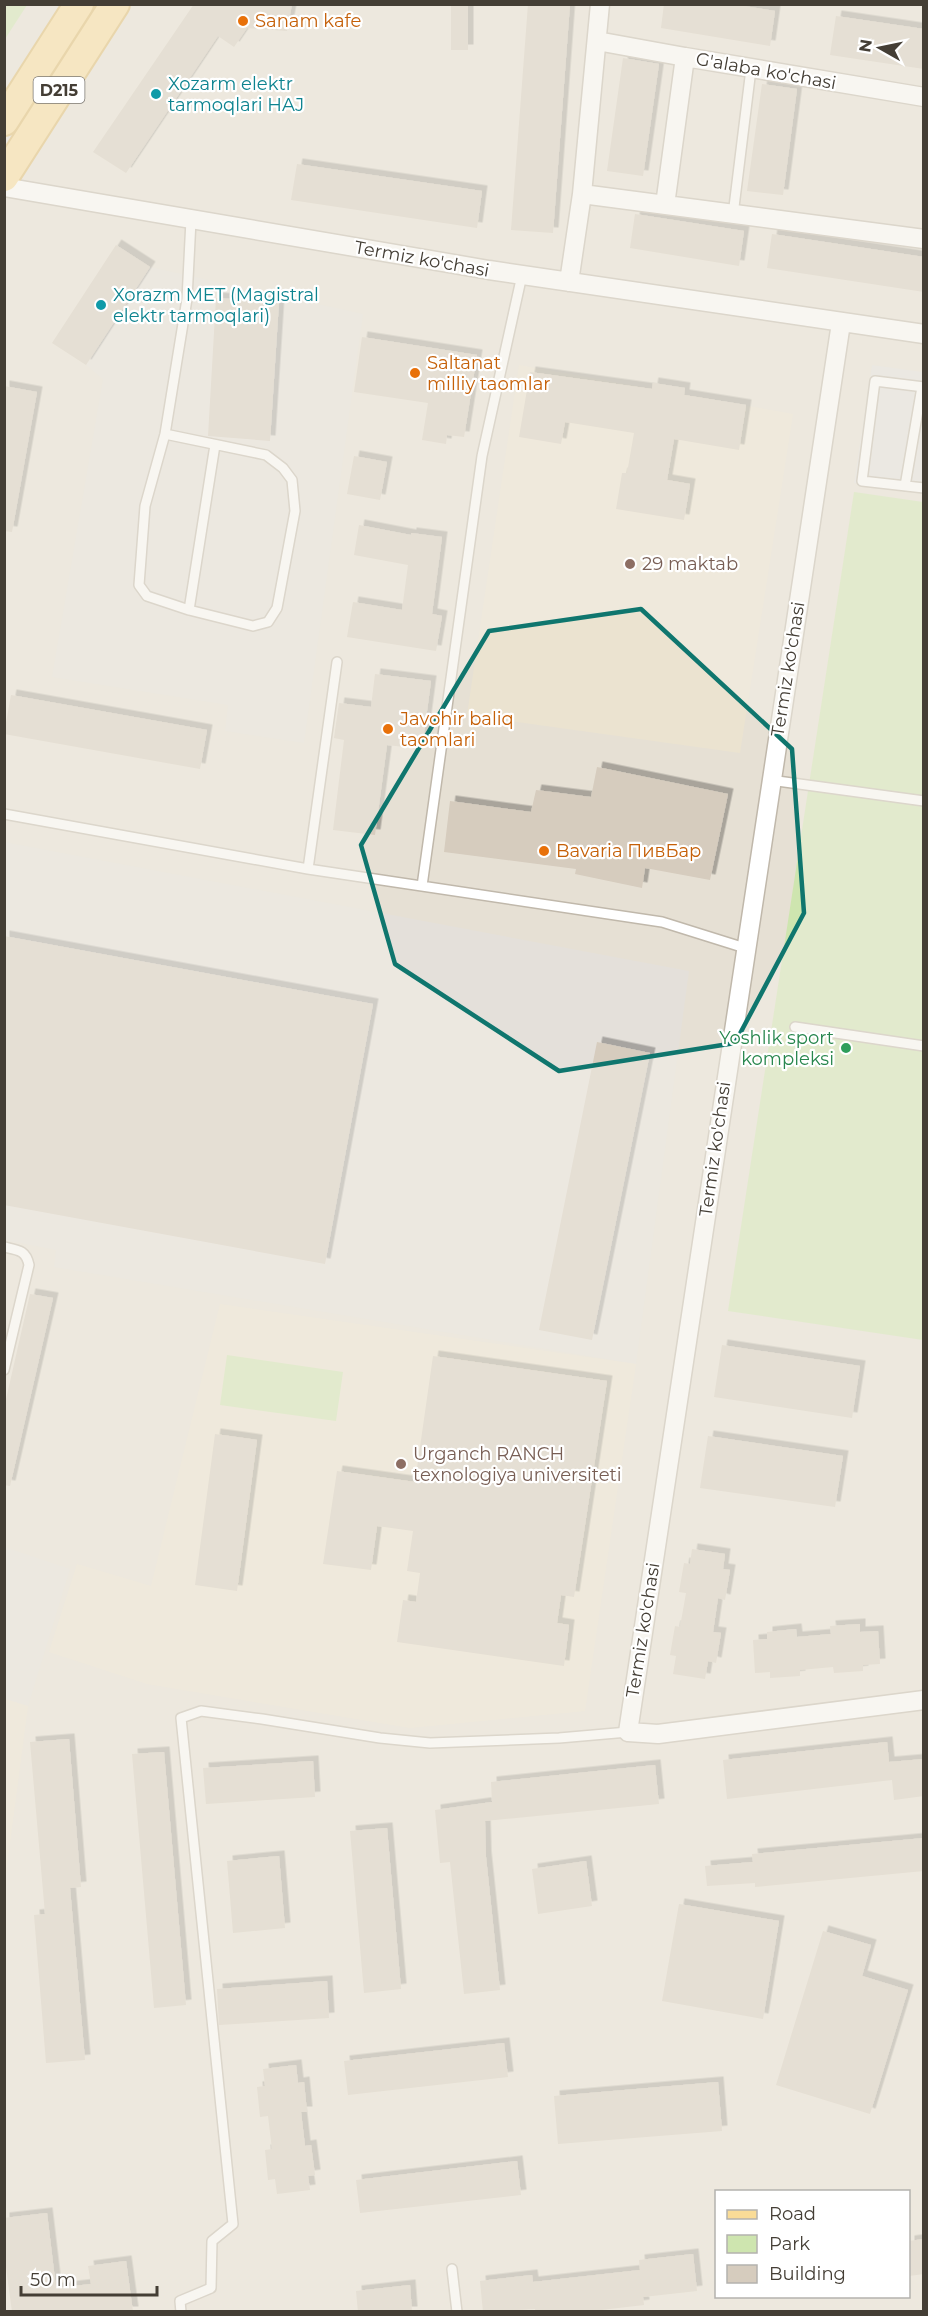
<svg xmlns="http://www.w3.org/2000/svg" width="928" height="2316" font-family="Montserrat,sans-serif">
<style>
.residential{fill:#e6e0d4;fill-rule:evenodd}
.industrial{fill:#e4e0da}
.education{fill:#ebe3d0}
.green{fill:#cee5af}
.parking{fill:#e3e1dd}
.building{fill:#d6ccbe;filter:url(#shadow)}
.lines{fill:none;stroke-linecap:round;stroke-linejoin:round}
.service-casing{stroke:#c0b8ab;stroke-width:12}
.minor-casing{stroke:#c0b8ab;stroke-width:21}
.primary-casing{stroke:#deb867;stroke-width:32}
.service{stroke:#fff;stroke-width:9}
.minor{stroke:#fff;stroke-width:18}
.primary{stroke:#fadc97;stroke-width:28}
.marked{fill:none;stroke:#0f766e;stroke-width:4.5;stroke-linejoin:round}
.food-dot{fill:#e8710a;stroke:#fff;stroke-width:2}
.culture-dot{fill:#0f9aa8;stroke:#fff;stroke-width:2}
.education-dot{fill:#8d6e63;stroke:#fff;stroke-width:2}
.leisure-dot{fill:#2e9e5b;stroke:#fff;stroke-width:2}
.labels{text-anchor:middle;stroke-width:4.5;stroke-linejoin:round;paint-order:stroke}
.shield{fill:#fff;stroke:#7c7872;stroke-width:1.5}
.shield-label{font-size:16px;font-weight:bold;fill:#443e35}
.food-label{font-size:18px;fill:#c56008;stroke:#fff;text-anchor:start}
.street-label{font-size:18px;fill:#443e35;stroke:#fff}
.culture-label{font-size:18px;fill:#0d838f;stroke:#fff;text-anchor:start}
.education-label{font-size:18px;fill:#785e54;stroke:#fff;text-anchor:start}
.leisure-label{font-size:18px;fill:#27864d;stroke:#fff;text-anchor:end}
</style>
<defs>
<filter id="shadow"><feDropShadow dx="5.5" dy="-5.5" stdDeviation="0" flood-color="#0004"/></filter>
</defs>
<rect width="100%" height="100%" fill="#f2eee5"/>
<path class="residential" d="M 5,5 L 923,5 L 923,2311 L 5,2312 ZM 716,2192 L 908,2192 L 908,2296 L 716,2296 Z"/>
<path class="industrial" d="M 150,267 L 363,314 L 304,743 L 225,731 L 228,705 L 52,677 L 103,379 L 86,365 Z
M 4,842 L 689,971 L 636,1364 L 54,1267 L 56,1250 L 5,1240 Z
M 4,1547 L 70,1569 L 28,1706 L 5,1699 Z"/>
<path class="education" d="M 519,365 L 793,414 L 740,753 L 467,715 Z
M 220,1304 L 636,1364 L 585,1711 L 410,1728 L 147,1684 L 49,1652 L 77,1564 L 151,1586 Z
M 5,1699 L 28,1706 L 5,1881 L 4,1699 Z"/>
<path class="green" d="M 5,4 L 27,5 L 5,39 L 4,5 Z
M 854,492 L 923,502 L 923,1340 L 728,1311 Z
M 227,1355 L 343,1372 L 336,1421 L 220,1405 Z"/>
<path class="parking" d="M 872,365 L 923,372 L 923,492 L 854,483 Z"/>
<path class="building" d="M 194,4 L 292,4 L 287,31 L 247,28 L 234,47 L 218,36 L 126,173 L 93,152 Z
M 451,4 L 468,4 L 468,50 L 451,50 Z
M 528,4 L 570,4 L 553,233 L 511,230 Z
M 664,4 L 732,4 L 775,11 L 770,46 L 661,28 Z
M 836,16 L 924,29 L 924,69 L 830,55 Z
M 623,58 L 659,64 L 643,176 L 607,171 Z
M 762,84 L 797,89 L 783,195 L 747,191 Z
M 297,164 L 482,191 L 477,228 L 291,200 Z
M 635,214 L 744,231 L 739,266 L 630,248 Z
M 772,234 L 924,257 L 924,292 L 767,268 Z
M 116,245 L 150,267 L 86,365 L 52,343 Z
M 216,298 L 279,302 L 270,441 L 208,436 Z
M 362,337 L 477,355 L 464,437 L 447,435 L 446,444 L 422,440 L 428,403 L 354,392 Z
M 530,372 L 652,389 L 653,383 L 685,388 L 684,395 L 746,405 L 739,450 L 674,439 L 667,480 L 690,484 L 684,520 L 616,509 L 622,473 L 627,473 L 634,433 L 565,422 L 561,444 L 519,437 Z
M 4,386 L 37,392 L 12,532 L 4,531 Z
M 354,456 L 387,462 L 380,500 L 347,494 Z
M 359,525 L 411,535 L 411,533 L 442,537 L 432,614 L 442,616 L 436,651 L 347,637 L 353,602 L 402,610 L 408,565 L 354,555 Z
M 375,674 L 431,681 L 422,749 L 387,745 L 375,835 L 333,830 L 344,740 L 334,738 L 339,703 L 371,707 Z
M 11,695 L 207,730 L 200,769 L 4,734 Z
M 597,767 L 728,794 L 710,880 L 645,868 L 642,888 L 575,874 L 576,869 L 444,852 L 450,801 L 531,812 L 536,790 L 591,797 Z
M 4,936 L 373,1004 L 325,1264 L 4,1205 Z
M 597,1042 L 650,1053 L 592,1340 L 539,1330 Z
M 30,1294 L 53,1298 L 10,1486 L 4,1485 L 4,1408 Z
M 722,1345 L 860,1366 L 852,1418 L 714,1397 Z
M 433,1356 L 607,1381 L 574,1597 L 561,1595 L 557,1623 L 569,1625 L 564,1666 L 397,1642 L 403,1600 L 416,1602 L 420,1573 L 407,1571 L 413,1531 L 377,1526 L 371,1570 L 323,1564 L 337,1471 L 415,1482 Z
M 215,1434 L 257,1440 L 237,1591 L 195,1585 Z
M 708,1436 L 843,1456 L 835,1507 L 700,1488 Z
M 692,1549 L 725,1554 L 723,1569 L 730,1570 L 725,1600 L 718,1598 L 713,1632 L 721,1633 L 716,1663 L 708,1661 L 705,1679 L 673,1674 L 676,1656 L 670,1655 L 675,1626 L 680,1627 L 686,1593 L 679,1592 L 684,1563 L 690,1564 Z
M 860,1624 L 860,1632 L 878,1631 L 880,1664 L 863,1665 L 863,1671 L 834,1673 L 833,1667 L 800,1670 L 800,1676 L 770,1678 L 770,1672 L 755,1673 L 753,1640 L 767,1639 L 767,1632 L 796,1629 L 797,1637 L 831,1634 L 830,1626 Z
M 69,1739 L 81,1887 L 70,1888 L 85,2060 L 46,2063 L 34,1915 L 45,1914 L 30,1742 Z
M 887,1742 L 889,1762 L 924,1759 L 924,1796 L 894,1800 L 892,1780 L 727,1799 L 723,1760 Z
M 164,1752 L 186,2005 L 154,2008 L 132,1754 Z
M 313,1761 L 315,1797 L 206,1804 L 203,1768 Z
M 655,1765 L 659,1804 L 485,1821 L 486,1857 L 500,1990 L 464,1994 L 450,1862 L 440,1863 L 435,1810 L 492,1802 L 491,1782 Z
M 387,1828 L 401,1989 L 364,1993 L 350,1831 Z
M 924,1838 L 924,1871 L 755,1887 L 755,1883 L 707,1886 L 705,1866 L 753,1862 L 752,1854 Z
M 279,1856 L 285,1928 L 233,1933 L 227,1861 Z
M 586,1861 L 592,1906 L 538,1914 L 532,1869 Z
M 679,1904 L 779,1921 L 763,2019 L 662,2001 Z
M 823,1931 L 871,1945 L 862,1976 L 908,1990 L 870,2114 L 776,2085 Z
M 327,1981 L 329,2018 L 219,2025 L 217,1989 Z
M 504,2043 L 508,2077 L 348,2095 L 344,2061 Z
M 296,2065 L 298,2083 L 304,2082 L 307,2112 L 301,2112 L 305,2146 L 311,2145 L 315,2175 L 308,2176 L 310,2190 L 277,2194 L 275,2179 L 268,2180 L 265,2150 L 272,2149 L 268,2116 L 260,2117 L 257,2087 L 265,2086 L 263,2069 Z
M 718,2082 L 722,2131 L 558,2144 L 554,2096 Z
M 517,2161 L 521,2195 L 360,2213 L 356,2180 Z
M 47,2213 L 56,2288 L 91,2284 L 88,2266 L 126,2261 L 133,2312 L 12,2312 L 4,2252 L 4,2218 Z
M 924,2239 L 924,2274 L 909,2276 L 909,2241 Z
M 693,2254 L 697,2291 L 643,2297 L 644,2305 L 584,2312 L 536,2312 L 535,2309 L 483,2312 L 480,2281 L 532,2275 L 533,2282 L 640,2270 L 639,2260 Z
M 410,2285 L 412,2312 L 358,2312 L 356,2291 Z"/>
<g class="lines">
<defs>
<path id="service" d="M 733,215 L 751,69
M 924,387 L 875,381 L 862,481 L 924,488
M 165,434 L 266,455 L 283,468 L 292,480 L 295,511 L 277,608 L 268,622 L 253,626 L 189,610 L 147,596 L 139,585 L 145,506 L 165,434 L 187,299 L 191,220
M 905,486 L 922,387
M 189,610 L 215,445
M 770,780 L 924,801
M 4,814 L 308,869 L 662,922 L 745,948
M 308,869 L 337,662
M 422,886 L 482,456 L 522,275
M 795,1027 L 924,1046
M 4,1247 C 18,1250 26,1250 29,1265 L 4,1370
M 452,2269 L 457,2312
M 181,2312 L 180,2301 L 211,2288 L 212,2241 L 233,2224 L 181,1718 L 201,1711 L 262,1719 L 380,1738 L 430,1743 L 559,1738 L 628,1732"/>
<path id="minor" d="M 597,41 L 685,57
M 4,187 L 489,270 L 924,334
M 582,194 L 924,239
M 665,205 L 685,57 L 924,97
M 569,282 L 582,194 L 600,4
M 841,323 L 628,1732 L 658,1734 L 924,1700"/>
<path id="primary" d="M 4,121 L 79,4
M 4,177 L 115,4"/>
</defs>
<use href="#service" class="service-casing"/>
<use href="#minor" class="minor-casing"/>
<use href="#primary" class="primary-casing"/>
<use href="#service" class="service"/>
<use href="#minor" class="minor"/>
<use href="#primary" class="primary"/>
</g>
<path d="M0 0H928V2316H0ZM 641,609 L 792,749 L 804,913 L 735,1043 L 559,1071 L 395,964 L 361,845 L 489,631 Z" fill="#f2eee5" fill-opacity=".55" fill-rule="evenodd"/>
<path class="marked" d="M 641,609 L 792,749 L 804,913 L 735,1043 L 559,1071 L 395,964 L 361,845 L 489,631 Z"/>
<g class="food-dot">
<circle cx="243" cy="21" r="6"/>
<circle cx="415" cy="373" r="6"/>
<circle cx="388" cy="729" r="6"/>
<circle cx="544" cy="851" r="6"/>
</g>
<g class="culture-dot">
<circle cx="156" cy="94" r="6"/>
<circle cx="101" cy="305" r="6"/>
</g>
<g class="education-dot">
<circle cx="630" cy="564" r="6"/>
<circle cx="401" cy="1464" r="6"/>
</g>
<circle class="leisure-dot" cx="846" cy="1048" r="6"/>
<g class="labels">
<rect class="shield" x="33.5" y="77" width="51" height="26" rx="4.5"/>
<g class="shield-label">
<text x="59" y="96">D215</text>
</g>
<g class="food-label">
<text x="255" y="27">Sanam kafe</text>
<text x="427" y="369">Saltanat<tspan x="427" dy="21">milliy taomlar</tspan></text>
<text x="400" y="725">Javohir baliq<tspan x="400" dy="21">taomlari</tspan></text>
<text x="556" y="857">Bavaria ПивБар</text>
</g>
<g class="street-label">
<text transform="translate(766 71) rotate(10)" y="6">G'alaba ko'chasi</text>
<text transform="translate(422 259) rotate(10)" y="6">Termiz ko'chasi</text>
<text transform="translate(788 669) rotate(-81)" y="6">Termiz ko'chasi</text>
<text transform="translate(715 1149) rotate(-82)" y="6">Termiz ko'chasi</text>
<text transform="translate(643 1630) rotate(-81)" y="6">Termiz ko'chasi</text>
</g>
<g class="culture-label">
<text x="168" y="90">Xozarm elektr<tspan x="168" dy="21">tarmoqlari HAJ</tspan></text>
<text x="113" y="301">Xorazm MET (Magistral<tspan x="113" dy="21">elektr tarmoqlari)</tspan></text>
</g>
<g class="education-label">
<text x="642" y="570">29 maktab</text>
<text x="413" y="1460">Urganch RANCH<tspan x="413" dy="21">texnologiya universiteti</tspan></text>
</g>
<g class="leisure-label">
<text x="834" y="1044">Yoshlik sport<tspan x="834" dy="21">kompleksi</tspan></text>
</g>
</g>
<rect width="928" height="2316" fill="none" stroke="#443e35" stroke-width="12"/>
<rect x="715" y="2190" width="195" height="108" fill="#ffffff" stroke="#b4b2ae" stroke-width="1.5"/>
<rect x="727" y="2210" width="30" height="9" fill="#fadc97" stroke="#b4b2ae" stroke-width="1.5"/>
<text x="769" y="2220" font-size="18" fill="#443e35">Road</text>
<rect x="727" y="2235" width="30" height="18" fill="#cee5af" stroke="#b4b2ae" stroke-width="1.5"/>
<text x="769" y="2250" font-size="18" fill="#443e35">Park</text>
<rect x="727" y="2265" width="30" height="18" fill="#d6ccbe" stroke="#b4b2ae" stroke-width="1.5"/>
<text x="769" y="2280" font-size="18" fill="#443e35">Building</text>
<g transform="translate(880 48) rotate(279)" stroke="#ffffff" stroke-width="4.5" paint-order="stroke">
<path d="M0-4.5L10 22L0 15L-10 22Z" fill="#443e35"/>
<text y="-9" font-size="16" font-weight="bold" text-anchor="middle" fill="#443e35">N</text>
</g>
<path d="M21 2286v9h136v-9" fill="none" stroke="#443e35" stroke-width="3"/>
<text x="30" y="2286" font-size="18" fill="#443e35" stroke="#ffffff" stroke-width="4.5" paint-order="stroke">50 m</text>
</svg>
